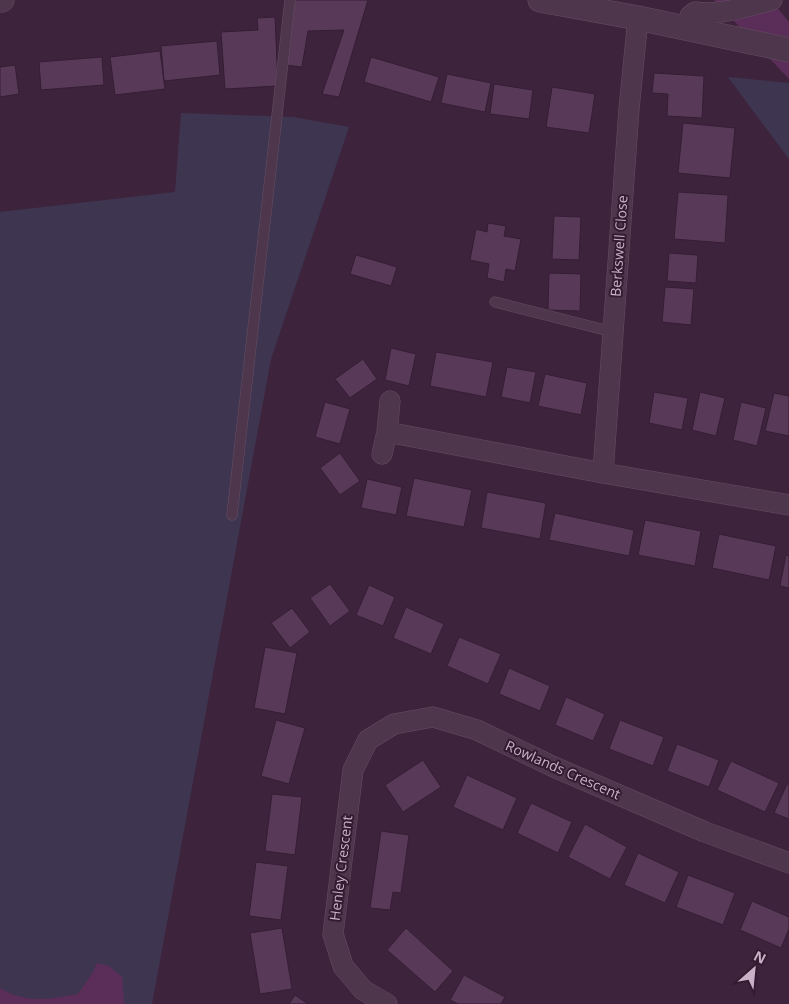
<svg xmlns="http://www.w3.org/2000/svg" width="789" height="1004" font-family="'Open Sans',sans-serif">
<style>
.green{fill:#3e3651}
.water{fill:#5b2d59}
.building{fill:#593958;stroke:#351e34}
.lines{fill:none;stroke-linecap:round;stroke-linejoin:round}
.service-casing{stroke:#664f64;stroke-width:11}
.minor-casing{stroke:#664f64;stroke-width:21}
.tertiary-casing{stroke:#664f64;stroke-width:25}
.service{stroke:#4e374d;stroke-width:10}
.minor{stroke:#4e374d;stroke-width:20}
.tertiary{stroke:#4e374d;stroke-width:24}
.labels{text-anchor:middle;stroke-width:4;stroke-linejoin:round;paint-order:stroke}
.street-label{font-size:14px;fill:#c9b2c7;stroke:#331c32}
</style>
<rect width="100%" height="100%" fill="#3e233d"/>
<path class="green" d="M 728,77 L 789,83 L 789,159 Z
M 181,113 L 293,117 L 349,127 L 271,359 L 152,1004 L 0,1004 L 0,212 L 175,192 Z"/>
<path class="water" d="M 714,0 L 771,0 L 789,22 L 789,79 Z
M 97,963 L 109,966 L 122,977 L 124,1004 L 0,1004 L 0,988 C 25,1004 51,999 78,994 L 93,972 Z"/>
<path class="building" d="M 294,0 L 368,0 L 339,97 L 322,94 L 344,30 L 308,31 L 302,67 L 286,65 Z
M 275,17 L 278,86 L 225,89 L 221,32 L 258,30 L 257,18 Z
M 217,41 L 220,75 L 164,81 L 161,46 Z
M 160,51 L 165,89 L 115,95 L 110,57 Z
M 102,57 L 104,85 L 41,90 L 39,62 Z
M 371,57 L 439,77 L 431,102 L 364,82 Z
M 15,65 L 19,94 L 0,97 L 0,67 Z
M 654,73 L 704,76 L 702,118 L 667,116 L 668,94 L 652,93 Z
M 447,74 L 491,83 L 485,112 L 441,103 Z
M 494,84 L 533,90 L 529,119 L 490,114 Z
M 552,87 L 595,94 L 589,133 L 546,127 Z
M 683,123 L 735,128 L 730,178 L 678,173 Z
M 678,192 L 728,195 L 725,243 L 674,239 Z
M 554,216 L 581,217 L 579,260 L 552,259 Z
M 488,223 L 506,226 L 504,236 L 521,239 L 515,271 L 506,269 L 504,282 L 487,278 L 489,264 L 470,260 L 476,229 L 487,232 Z
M 669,253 L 698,255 L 696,283 L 667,281 Z
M 356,255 L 397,267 L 391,286 L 350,274 Z
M 549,273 L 581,274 L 580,311 L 548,310 Z
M 665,287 L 694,289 L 691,325 L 662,322 Z
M 391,348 L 416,354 L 409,386 L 385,380 Z
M 436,352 L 493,362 L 486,397 L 430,386 Z
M 363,359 L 377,379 L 350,398 L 335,379 Z
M 507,367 L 536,372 L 530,403 L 501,397 Z
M 545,374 L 587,383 L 581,415 L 538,406 Z
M 654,392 L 688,398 L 682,430 L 649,423 Z
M 700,392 L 725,398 L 716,436 L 692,430 Z
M 774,393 L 789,396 L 789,436 L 765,431 Z
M 325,402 L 350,409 L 340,444 L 315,437 Z
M 741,402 L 766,408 L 757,446 L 733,440 Z
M 340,453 L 360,481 L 340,495 L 320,468 Z
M 414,478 L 472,490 L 464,527 L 406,516 Z
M 367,479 L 402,487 L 396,515 L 361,508 Z
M 487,492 L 546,503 L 540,539 L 481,528 Z
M 555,513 L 634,530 L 629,556 L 549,540 Z
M 645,520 L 701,531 L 695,566 L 638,555 Z
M 719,534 L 776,546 L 769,580 L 712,568 Z
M 786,555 L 789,556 L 789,588 L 780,586 Z
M 330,584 L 350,611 L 330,626 L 310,598 Z
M 369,585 L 395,597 L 383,626 L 356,615 Z
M 406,607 L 444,624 L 431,654 L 393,638 Z
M 292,608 L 310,632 L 290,648 L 271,623 Z
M 459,637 L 501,654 L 488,684 L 447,666 Z
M 265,647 L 297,653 L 285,714 L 254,708 Z
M 509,668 L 550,686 L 540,711 L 499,694 Z
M 566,697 L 605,714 L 593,741 L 555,725 Z
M 276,720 L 305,728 L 289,784 L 261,776 Z
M 620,720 L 664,737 L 653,766 L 609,749 Z
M 677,744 L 719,760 L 709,787 L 667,771 Z
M 423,760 L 441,787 L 403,812 L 385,785 Z
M 731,761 L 779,783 L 765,812 L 717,790 Z
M 467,775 L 517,798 L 503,830 L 453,807 Z
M 787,784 L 789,784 L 789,819 L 774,813 Z
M 272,794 L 302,797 L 295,855 L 265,851 Z
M 531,803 L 572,822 L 558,853 L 517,833 Z
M 585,824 L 627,847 L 610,879 L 568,857 Z
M 381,831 L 409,835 L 401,893 L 393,892 L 390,910 L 370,908 Z
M 638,853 L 679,872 L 665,903 L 624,885 Z
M 256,862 L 288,866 L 281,920 L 249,916 Z
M 688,875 L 735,893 L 723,925 L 676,907 Z
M 752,901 L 789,917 L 789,929 L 781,948 L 740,930 Z
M 282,928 L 292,989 L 260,994 L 250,933 Z
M 406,928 L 453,971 L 435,992 L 387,950 Z
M 464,975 L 505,997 L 501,1004 L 458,1004 L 450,1000 Z
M 295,995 L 308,1004 L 289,1004 Z"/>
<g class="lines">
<defs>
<path id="service" d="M 495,302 L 613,332
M 232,515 L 290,0"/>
<path id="minor" d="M 686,28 L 690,16 L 695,12 C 722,15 746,7 772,0
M 387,432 L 603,473 L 789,505
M 382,454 L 387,432 L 390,401
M 603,473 L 629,109 L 638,18
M 387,1004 L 363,990 L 343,966 L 333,934 L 353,770 L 368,740 L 394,724 L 433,717 L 477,730 L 554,767 L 705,832 L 789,863"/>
<path id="tertiary" d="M 0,0 L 2,0
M 540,0 L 638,18 L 789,50"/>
</defs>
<use href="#service" class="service-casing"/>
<use href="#minor" class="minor-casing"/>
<use href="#tertiary" class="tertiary-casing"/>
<use href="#service" class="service"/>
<use href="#minor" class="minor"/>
<use href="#tertiary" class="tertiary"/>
</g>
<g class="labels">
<g class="street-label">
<text transform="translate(619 246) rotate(-86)" y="5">Berkswell Close</text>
<text transform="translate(563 770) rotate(24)" y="5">Rowlands Crescent</text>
<text transform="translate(341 868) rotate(-83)" y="5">Henley Crescent</text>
</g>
</g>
<g transform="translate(754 969) rotate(27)" stroke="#331c32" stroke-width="4" paint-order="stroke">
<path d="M0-4L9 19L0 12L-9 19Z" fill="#c9b2c7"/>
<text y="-8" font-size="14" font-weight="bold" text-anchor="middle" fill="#c9b2c7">N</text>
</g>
</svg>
